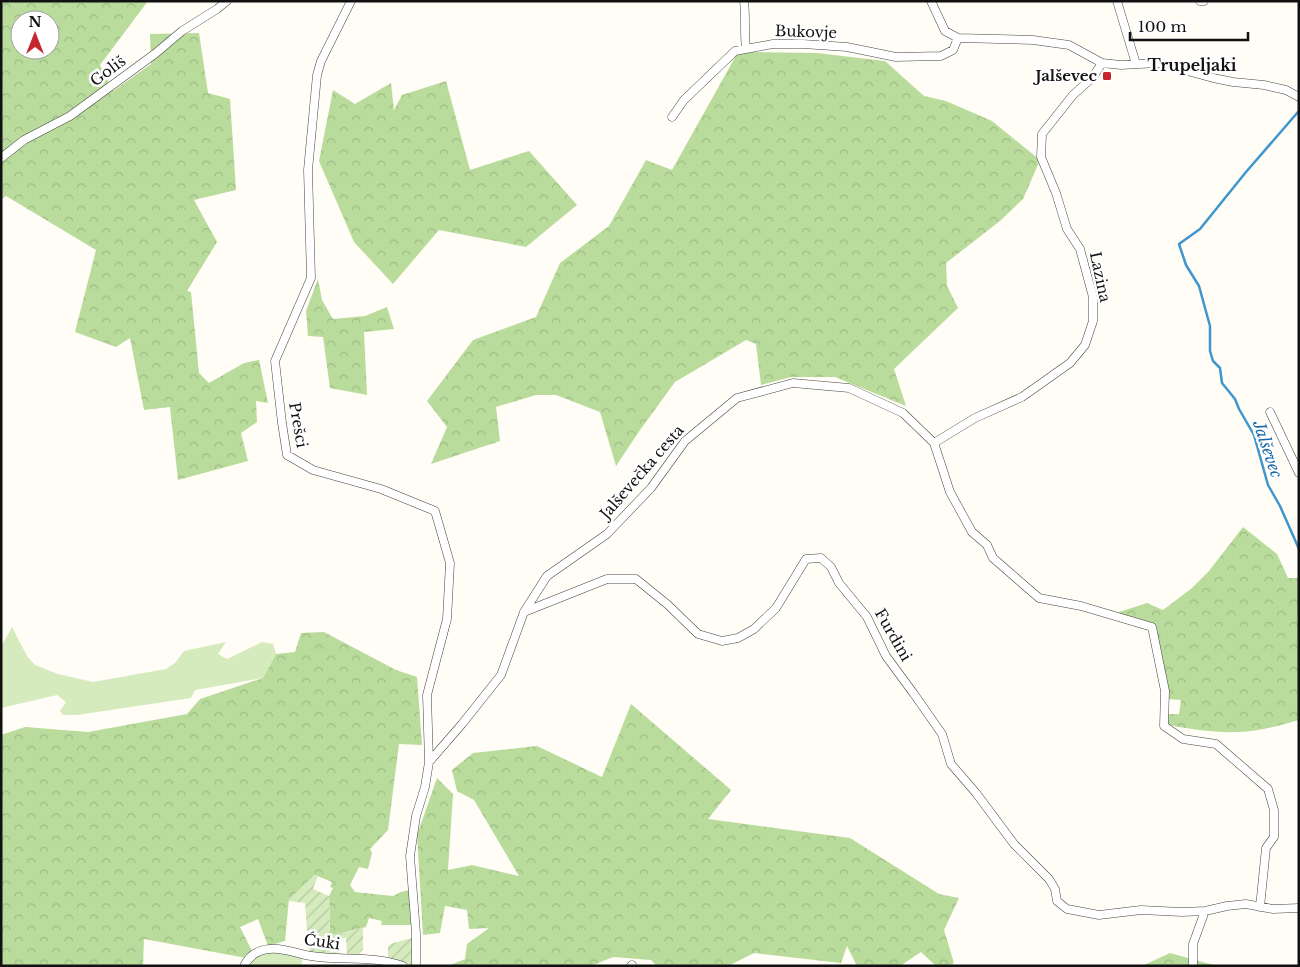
<svg xmlns="http://www.w3.org/2000/svg" width="1300" height="967" font-family="'Libre Baskerville',serif">
<style>
.grass{fill:#d5ebbd}
.forest{fill:url(#forest-crowns);fill-rule:evenodd}
.garden{fill:url(#garden-furrows)}
.lines{fill:none;stroke-linecap:round;stroke-linejoin:round}
.stream{stroke:#3f96cf;stroke-width:2.5}
.minor-casing{stroke:#444;stroke-width:9}
.minor{stroke:#fff;stroke-width:8}
.poi-dot{fill:#c4262e;stroke:#fff;stroke-width:2}
.labels{text-anchor:middle;stroke-width:5;stroke-linejoin:round;paint-order:stroke}
.street-label{font-size:15px;fill:#111;stroke:#fff}
.poi-label{font-size:15px;font-weight:bold;fill:#111;stroke:#fff;text-anchor:end}
.neighbourhood-label{font-size:16px;font-weight:bold;fill:#111;stroke:#fff}
.water-label{font-size:16px;font-style:italic;fill:#1768a6;stroke:#fff}
</style>
<defs>
<pattern id="forest-crowns" width="20" height="18" patternUnits="userSpaceOnUse" patternTransform="scale(1.25)"><rect width="20" height="18" fill="#b9dc9c"/><path d="M2 6a3 3 0 1 1 6 0M12 15a3 3 0 1 1 6 0" fill="none" stroke="#9ebc85"/></pattern>
<pattern id="garden-furrows" width="10" height="10" patternUnits="userSpaceOnUse" patternTransform="scale(1.25)"><rect width="10" height="10" fill="#d5ebbd"/><path d="M-1 1l2-2M0 10L10 0M9 11l2-2" fill="none" stroke="#b6c8a1"/></pattern>
</defs>
<rect width="100%" height="100%" fill="#fffdf5"/>
<path class="grass" d="M 12,627 L 27,656 L 35,665 L 58,674 L 93,682 L 166,669 L 175,663 L 184,651 L 226,642 L 218,654 L 227,659 L 262,642 L 273,644 L 276,654 L 263,678 L 195,690 L 191,698 L 77,715 L 63,715 L 60,711 L 66,702 L 57,695 L 1,708 L 1,647 Z
M 271,950 L 302,956 L 302,966 L 245,966 L 252,958 Z"/>
<path class="forest" d="M 1,1 L 148,1 L 100,65 L 113,91 L 151,64 L 150,34 L 199,33 L 208,93 L 230,99 L 236,190 L 194,200 L 217,242 L 187,291 L 191,292 L 199,373 L 209,383 L 244,363 L 259,360 L 268,403 L 256,401 L 257,422 L 241,433 L 248,461 L 178,480 L 170,407 L 144,410 L 130,338 L 116,347 L 75,332 L 96,250 L 6,196 L 1,200 ZM 20,20 L 50,20 L 50,50 L 20,50 Z
M 738,52 L 817,53 L 885,61 L 924,96 L 946,101 L 992,121 L 1040,160 L 1023,199 L 1000,221 L 946,263 L 947,286 L 958,308 L 894,369 L 906,406 L 835,377 L 791,377 L 761,385 L 756,344 L 746,340 L 675,382 L 640,430 L 616,466 L 600,412 L 556,395 L 536,395 L 496,407 L 500,441 L 431,464 L 447,427 L 427,401 L 473,340 L 536,317 L 560,263 L 609,226 L 646,160 L 672,170 Z
M 446,81 L 470,170 L 529,151 L 577,205 L 526,247 L 439,230 L 393,284 L 354,242 L 319,161 L 333,90 L 355,104 L 391,83 L 394,110 L 402,95 Z
M 318,279 L 322,300 L 333,319 L 365,316 L 387,307 L 394,329 L 364,332 L 367,395 L 330,388 L 323,337 L 308,336 L 306,311 Z
M 1243,527 L 1277,554 L 1288,578 L 1299,578 L 1299,720 C 1279,726 1258,731 1238,732 C 1215,733 1190,729 1168,725 L 1168,714 L 1179,714 L 1181,700 L 1169,699 L 1153,625 L 1116,613 L 1147,603 L 1163,610 L 1192,588 L 1209,571 Z
M 324,632 L 396,670 L 417,677 L 422,745 L 399,744 L 388,830 L 370,849 L 372,853 L 368,869 L 359,867 L 350,885 L 355,892 L 393,896 L 401,892 L 409,890 L 412,925 L 381,925 L 382,921 L 369,918 L 366,927 L 334,935 L 330,933 L 329,896 L 333,888 L 330,887 L 332,882 L 315,875 L 289,899 L 285,941 L 268,946 L 258,919 L 240,927 L 252,951 L 246,958 L 144,939 L 143,966 L 1,966 L 1,735 L 25,727 L 88,732 L 187,714 L 200,699 L 263,678 L 276,654 L 295,652 L 301,633 Z
M 631,704 L 731,790 L 708,819 L 850,838 L 939,894 L 959,898 L 944,930 L 954,963 L 948,966 L 936,966 L 921,952 L 900,966 L 857,966 L 847,946 L 841,963 L 754,953 L 728,966 L 657,966 L 651,960 L 613,957 L 591,966 L 448,966 L 465,959 L 467,944 L 489,928 L 469,929 L 467,910 L 445,906 L 440,933 L 423,935 L 417,835 L 437,778 L 453,794 L 448,870 L 472,865 L 519,876 L 474,800 L 457,791 L 452,770 L 473,753 L 537,746 L 602,777 Z
M 1170,953 L 1217,966 L 1142,966 Z"/>
<path class="garden" d="M 315,875 L 318,876 L 313,889 L 329,896 L 330,933 L 334,935 L 363,928 L 363,950 L 356,956 L 347,957 L 346,938 L 331,938 L 330,952 L 341,953 L 341,956 L 311,953 L 307,946 L 316,947 L 317,943 L 320,943 L 321,938 L 318,938 L 319,933 L 307,931 L 305,903 L 289,901 L 289,899 Z
M 412,938 L 414,966 L 388,958 L 388,946 L 393,943 Z"/>
<g class="lines">
<path class="stream" d="M 1298,112 L 1246,172 L 1200,229 L 1179,244 L 1186,265 L 1199,286 L 1210,326 L 1210,351 L 1213,361 L 1220,368 L 1222,383 L 1235,399 L 1239,409 L 1254,435 L 1268,485 L 1280,506 L 1299,549"/>
<defs>
<path id="minor" d="M 351,1 L 321,61 L 317,75 L 308,170 L 311,278 L 275,361 L 282,423 L 287,455 L 313,470 L 381,489 L 435,511 L 450,563 L 447,619 L 427,695 L 429,762 L 425,787 L 416,816 L 410,856 L 416,933 L 416,966
M 744,1 C 746,17 744,33 746,49
M 931,1 L 945,31 L 958,38 L 1033,40 L 1069,45 L 1102,63 L 1121,65 L 1158,63 L 1213,78 L 1233,82 L 1264,85 L 1286,90 L 1299,97
M 1117,1 L 1136,64
M 1200,1 L 1204,1
M 672,117 L 684,100 L 735,51 L 773,44 L 803,44 L 847,47 L 896,57 L 941,56 L 953,50 L 958,38
M 1,158 L 24,140 L 70,116 L 156,53 L 182,31 L 217,9 L 227,1
M 1270,412 L 1299,473
M 934,443 L 975,418 L 1022,397 L 1070,363 L 1085,345 L 1093,321 L 1093,297 L 1080,249 L 1067,229 L 1056,193 L 1041,157 L 1042,134 L 1073,95 L 1093,77 L 1102,63
M 524,612 L 607,579 L 636,579 L 667,604 L 698,634 L 722,641 L 738,638 L 754,629 L 776,608 L 806,559 L 821,558 L 831,567 L 839,583 L 867,617 L 886,656 L 914,694 L 942,734 L 951,764 L 976,793 L 1014,844 L 1049,879 L 1055,889 L 1057,901 L 1067,909 L 1099,915 L 1141,910 L 1182,912 L 1205,911 L 1227,906 L 1246,904 L 1273,909 L 1299,908
M 429,762 L 462,724 L 501,675 L 524,612 L 547,576 L 607,534 L 651,488 L 685,441 L 737,398 L 793,383 L 849,388 L 903,413 L 934,443 L 950,492 L 972,532 L 987,545 L 993,558 L 1039,598 L 1081,606 L 1152,627 L 1165,691 L 1164,726 L 1183,739 L 1216,744 L 1268,789 L 1274,810 L 1274,837 L 1266,848 L 1260,907
M 244,966 C 249,956 258,950 269,949 C 284,947 296,954 311,956 C 342,961 373,955 403,966
M 631,966 L 632,965
M 1193,966 L 1193,944 L 1205,911"/>
</defs>
<use href="#minor" class="minor-casing"/>
<use href="#minor" class="minor"/>
</g>
<rect class="poi-dot" x="1102" y="71" width="10" height="10" rx="2.5"/>
<g class="labels">
<g class="street-label">
<text transform="translate(806 32) rotate(2)" y="5">Bukovje</text>
<text transform="translate(108 71) rotate(-37)" y="5">Goliš</text>
<text transform="translate(1100 277) rotate(78)" y="5">Lazina</text>
<text transform="translate(298 425) rotate(80)" y="5">Prešci</text>
<text transform="translate(642 472) rotate(-49)" y="5">Jalševečka cesta</text>
<text transform="translate(893 635) rotate(60)" y="5">Furdini</text>
<text transform="translate(322 942) rotate(8)" y="5">Ćuki</text>
</g>
<g class="poi-label">
<text x="1097" y="81">Jalševec</text>
</g>
<g class="neighbourhood-label">
<text x="1192" y="71">Trupeljaki</text>
</g>
<g class="water-label">
<text transform="translate(1268 449) rotate(71)" y="6">Jalševec</text>
</g>
</g>
<rect width="1300" height="967" fill="none" stroke="#111111" stroke-width="5"/>
<g transform="translate(35 35)"><circle r="24" fill="#ffffff" stroke="#a0a0a0"/>
<path d="M0-4L9 19L0 12L-9 19Z" fill="#c4262e"/>
<text y="-8" font-size="14" font-weight="bold" text-anchor="middle" fill="#111111">N</text>
</g>
<path d="M1130 32v8h118v-8" fill="none" stroke="#111111" stroke-width="2.5"/>
<text x="1138" y="32" font-size="15" fill="#111111" stroke="#ffffff" stroke-width="4" paint-order="stroke">100 m</text>
</svg>
